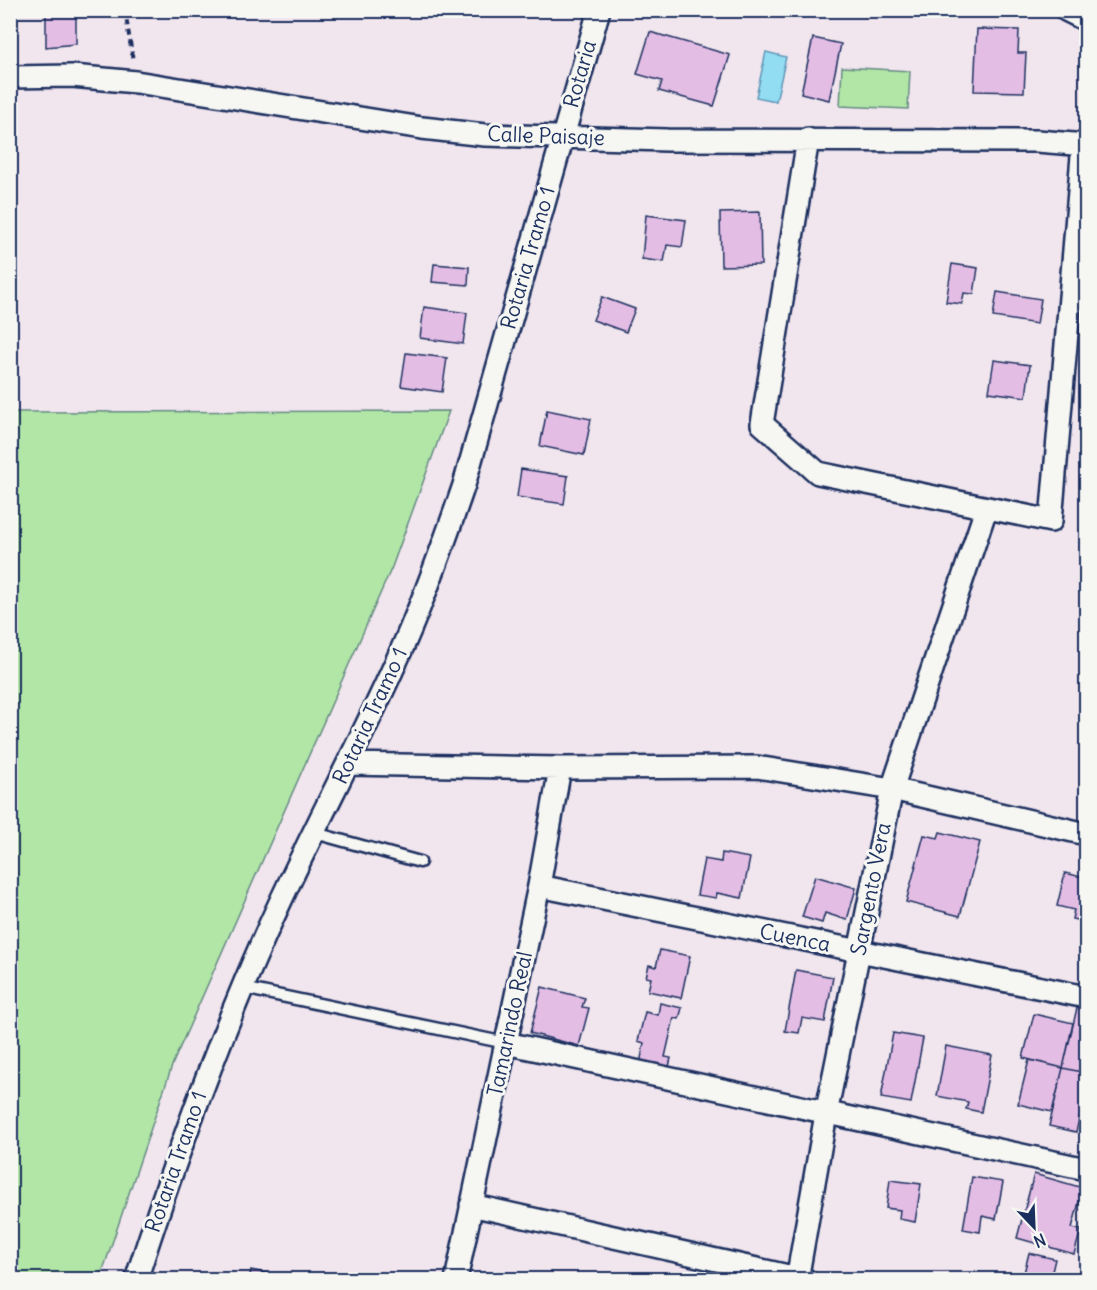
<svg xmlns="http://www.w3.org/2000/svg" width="1097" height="1290" font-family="Delius,sans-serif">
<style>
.green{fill:#b1e6a7;stroke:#668a82;stroke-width:1.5}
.water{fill:#92ddf2;stroke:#6297b7;stroke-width:1.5}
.building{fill:#e4bde5;stroke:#1b2f5e;stroke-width:1.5}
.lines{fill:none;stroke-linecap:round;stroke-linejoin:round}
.service-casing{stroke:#1b2f5e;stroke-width:15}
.minor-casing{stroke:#1b2f5e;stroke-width:26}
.path{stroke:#1b2f5e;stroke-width:4;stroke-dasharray:6 4.5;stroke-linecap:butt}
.service{stroke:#f6f6f2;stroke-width:10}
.minor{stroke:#f6f6f2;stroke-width:21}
.labels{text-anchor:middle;stroke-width:6;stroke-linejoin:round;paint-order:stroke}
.street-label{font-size:21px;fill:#1b2f5e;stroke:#f6f6f2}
</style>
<rect width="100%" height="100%" fill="#f1e5ee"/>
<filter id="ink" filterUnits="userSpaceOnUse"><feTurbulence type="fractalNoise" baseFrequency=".0167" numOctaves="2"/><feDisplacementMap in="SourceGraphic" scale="12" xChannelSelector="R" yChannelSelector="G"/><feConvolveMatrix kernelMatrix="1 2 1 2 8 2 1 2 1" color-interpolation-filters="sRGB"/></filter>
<g filter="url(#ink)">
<path class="green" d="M 842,67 L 910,71 L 908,109 L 840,106 Z
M 449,411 L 392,567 L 173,1063 L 100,1279 L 11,1279 L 11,412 Z"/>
<path class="water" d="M 766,52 L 786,57 L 776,101 L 756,97 Z"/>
<path class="building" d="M 46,10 L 76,10 L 76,44 L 46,47 Z
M 977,29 L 1019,30 L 1018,53 L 1026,53 L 1024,92 L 974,91 Z
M 650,32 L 730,55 L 714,106 L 659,91 L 662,81 L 637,74 Z
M 813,38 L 841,44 L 829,100 L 801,93 Z
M 760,212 L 761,265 L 721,266 L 720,213 Z
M 646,215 L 686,220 L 682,247 L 667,245 L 664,262 L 642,259 Z
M 434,264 L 469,267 L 468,285 L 432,282 Z
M 952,264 L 978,268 L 974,294 L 964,293 L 962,304 L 946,302 Z
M 997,292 L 1041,299 L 1037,324 L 993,317 Z
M 602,297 L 635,309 L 626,332 L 593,320 Z
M 424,307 L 467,313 L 463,344 L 420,338 Z
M 406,353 L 447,358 L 442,392 L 401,386 Z
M 994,360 L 1030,365 L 1026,397 L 989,392 Z
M 547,410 L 591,419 L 584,455 L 540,446 Z
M 521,469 L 568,476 L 564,504 L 517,497 Z
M 940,832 L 980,842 L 960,916 L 906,902 L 924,835 L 938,838 Z
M 722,853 L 750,858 L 742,898 L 717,893 L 716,898 L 697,895 L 704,859 L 721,862 Z
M 1065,873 L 1086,878 L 1086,922 L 1072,919 L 1074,910 L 1057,906 Z
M 815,876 L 856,888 L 847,920 L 825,913 L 822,923 L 802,917 Z
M 660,950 L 690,956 L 681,998 L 648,991 L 651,978 L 646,977 L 649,965 L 656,967 Z
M 796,970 L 833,977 L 825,1022 L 802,1018 L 799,1033 L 785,1031 Z
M 542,987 L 585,998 L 582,1007 L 589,1008 L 579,1046 L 530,1033 Z
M 660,1003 L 682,1008 L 679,1019 L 674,1018 L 665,1057 L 671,1058 L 667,1075 L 639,1069 L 644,1043 L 638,1041 L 645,1012 L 658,1015 Z
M 1077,1008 L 1086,1010 L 1086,1073 L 1063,1068 Z
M 1034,1014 L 1073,1023 L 1063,1068 L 1023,1058 Z
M 893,1033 L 923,1038 L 911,1103 L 881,1098 Z
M 946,1046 L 992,1055 L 981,1112 L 966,1109 L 968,1102 L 937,1096 Z
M 1029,1060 L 1063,1068 L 1052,1112 L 1018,1104 Z
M 1063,1068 L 1086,1073 L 1086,1089 L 1076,1132 L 1049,1126 Z
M 1034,1174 L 1083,1188 L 1072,1228 L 1081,1230 L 1074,1254 L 1017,1238 Z
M 972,1177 L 1003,1182 L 996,1219 L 982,1216 L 980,1232 L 963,1229 Z
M 890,1180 L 921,1184 L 915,1222 L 899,1219 L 900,1210 L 886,1208 Z
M 1029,1253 L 1055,1259 L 1050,1280 L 1023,1277 Z
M 251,1270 L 299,1280 L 249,1280 Z
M 690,1274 L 711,1280 L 689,1280 Z"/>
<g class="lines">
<defs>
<path id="service" d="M 315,833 L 420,862
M 243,988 L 506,1043"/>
<path id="minor" d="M 1066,10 L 1086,20
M 10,77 L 72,76 L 136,82 L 422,128 L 485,135 L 667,140 L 1037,141 L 1086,145
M 808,139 L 762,424 L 818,473 L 1051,521 L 1083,144
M 349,764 L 560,768 L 757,767 L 892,789 L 1086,834
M 539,886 L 1086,997
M 506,1043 L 1086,1169
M 471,1205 L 806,1280
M 136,1280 C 173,1165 214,1051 263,940 C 304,846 354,756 396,662 C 422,605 444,544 464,485 L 599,10
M 456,1280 L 539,886 L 560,768
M 797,1280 L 826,1114 L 892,789 L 986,509"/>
</defs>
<use href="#service" class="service-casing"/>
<use href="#minor" class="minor-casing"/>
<path class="path" d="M 125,10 L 133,61"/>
<use href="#service" class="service"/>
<use href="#minor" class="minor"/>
</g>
</g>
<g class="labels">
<g class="street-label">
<text transform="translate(580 74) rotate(-74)" y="7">Rotaria</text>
<text transform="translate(546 136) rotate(2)" y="7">Calle Paisaje</text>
<text transform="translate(528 258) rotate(-74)" y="7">Rotaria Tramo 1</text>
<text transform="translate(370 716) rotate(-65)" y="7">Rotaria Tramo 1</text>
<text transform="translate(871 889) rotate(-79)" y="7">Sargento Vera</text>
<text transform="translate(795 938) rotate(11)" y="7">Cuenca</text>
<text transform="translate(510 1024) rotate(-78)" y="7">Tamarindo Real</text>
<text transform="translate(176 1162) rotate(-71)" y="7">Rotaria Tramo 1</text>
</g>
</g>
<rect width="1097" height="1290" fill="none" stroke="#f6f6f2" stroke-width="36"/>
<rect x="18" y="18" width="1061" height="1254" fill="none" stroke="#1b2f5e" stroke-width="2" filter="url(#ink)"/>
<g transform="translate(1034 1227) rotate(157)" stroke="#f6f6f2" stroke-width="4.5" paint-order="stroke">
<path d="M0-4.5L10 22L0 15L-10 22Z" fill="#1b2f5e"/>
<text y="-9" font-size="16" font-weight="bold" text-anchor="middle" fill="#1b2f5e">N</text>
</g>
</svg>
